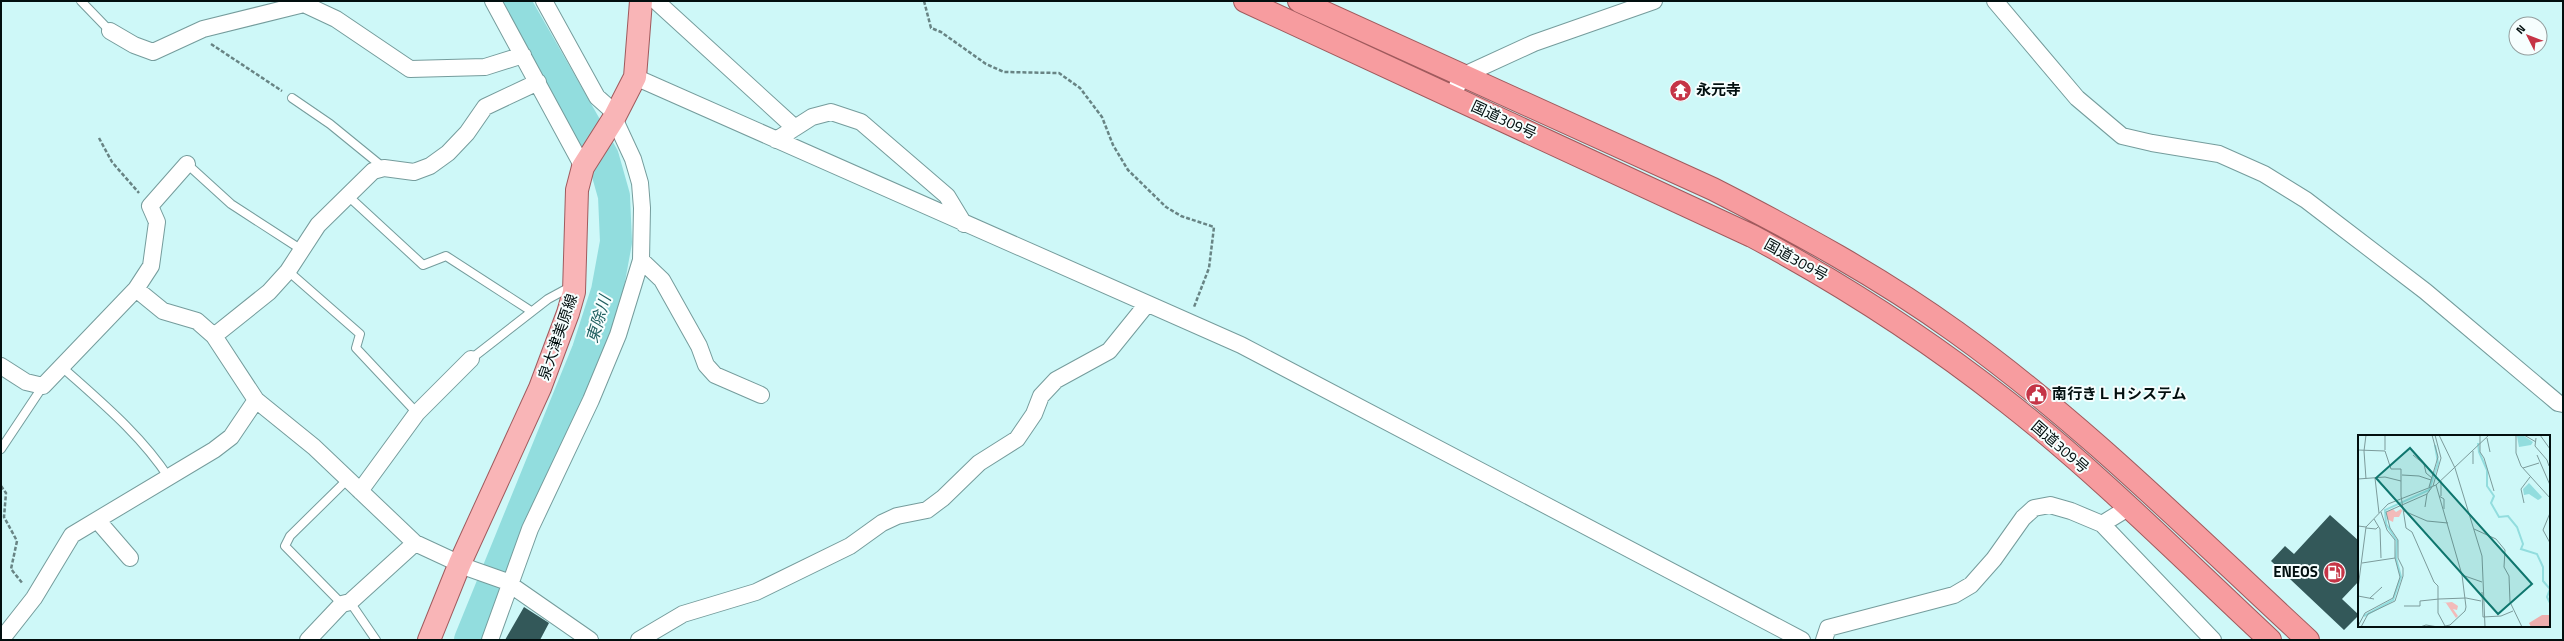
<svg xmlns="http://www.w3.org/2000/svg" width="2564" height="641" font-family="'Titillium Web','Noto Sans JP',sans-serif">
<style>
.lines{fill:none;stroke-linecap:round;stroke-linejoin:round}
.river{stroke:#92ddde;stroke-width:32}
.building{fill:#335859}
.service-casing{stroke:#759c9c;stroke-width:10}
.minor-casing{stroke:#759c9c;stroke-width:18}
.primary-casing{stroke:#a05a5d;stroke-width:24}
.trunk-casing{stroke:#a05a5d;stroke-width:24}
.path{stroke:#688484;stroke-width:2.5;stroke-dasharray:4 2;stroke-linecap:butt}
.service{stroke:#fff;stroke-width:8}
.minor{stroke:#fff;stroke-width:16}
.primary{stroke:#f9b5b7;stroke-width:22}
.trunk{stroke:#f79c9f;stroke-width:22}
.labels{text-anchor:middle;stroke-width:4;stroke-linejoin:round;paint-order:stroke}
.poi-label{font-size:15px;font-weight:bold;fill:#020f0f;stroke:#f6fefe;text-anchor:start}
.street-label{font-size:15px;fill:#020f0f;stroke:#f6fefe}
.water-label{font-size:16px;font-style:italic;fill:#215f60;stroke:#f6fefe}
.inset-river{fill:none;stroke:#92ddde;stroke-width:2}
.inset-road{fill:none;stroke:#7c9b9b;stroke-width:1}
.view{fill:#0f766e;fill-opacity:0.15;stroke:#0f766e;stroke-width:2}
.inset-edge{fill:none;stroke:#020f0f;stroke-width:2}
</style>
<rect width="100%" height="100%" fill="#cef8f8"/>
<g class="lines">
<path class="river" d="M 470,640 L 588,350 L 607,291 L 616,242 L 614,196 L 603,157 L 514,1"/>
</g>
<path class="building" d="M 2330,515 L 2359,541 L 2359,581 L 2342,599 L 2359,615 L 2344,630 L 2271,561 L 2285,546 L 2294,554 Z
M 524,607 L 549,623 L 540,640 L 505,640 Z"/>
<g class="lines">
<defs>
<path id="service" d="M 81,1 L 110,31
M 292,98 L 330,124 L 384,168
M 187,164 L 231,204 L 302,250
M 347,195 L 423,265 L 446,256 L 531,311
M 288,271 L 360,334 L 356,348 L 417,413
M 471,359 L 548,299 L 572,286
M 63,368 C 101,402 141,435 169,478
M 1,449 L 43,386
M 350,602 L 376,640
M 342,604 L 285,546 L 290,536 L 348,479"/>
<path id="minor" d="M 493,1 L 583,167
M 544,1 L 597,97 L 616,114
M 656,1 L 795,128
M 1995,1 L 2077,98 L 2122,136 L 2152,143 L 2219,154 L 2264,174 L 2306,200 L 2425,291 L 2558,403 L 2563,404
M 110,31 L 134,45 L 153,52 L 203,29 L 304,4 L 336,19 L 410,69 L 485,67 L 523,55
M 635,77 L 1241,345 L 1802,640
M 1452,97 L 1462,76 L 1534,43 L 1654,1
M 776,140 L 812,117 L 831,112 L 861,122 L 947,196 L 964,224
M 641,260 L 662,280 L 699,346 L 706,365 L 715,375 L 761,395
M 136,289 L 151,266 L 157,222 L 150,206 L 187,164
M 214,336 L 269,292 L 288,271 L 318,225 L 373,171 L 384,168 L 414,172 L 430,166 L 448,153 L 467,133 L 485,107 L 538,82
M 1,366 L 26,382 L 43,386 L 136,289 L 163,311 L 197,321 L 214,336 L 256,400 L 314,447 L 415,543 L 471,569 L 505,581 L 590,640
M 360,491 L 417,413 L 471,359
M 98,521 L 130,558
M 2102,524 L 2213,640
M 1,640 L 34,598 L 72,535 L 214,450 L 231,437 L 256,400
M 308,640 L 342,604 L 350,602 L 415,543
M 490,640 L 530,529 L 591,400 L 618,335 L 641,260 L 642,208 L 640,183 L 633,159 L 614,118
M 639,640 L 683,614 L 756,592 L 850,546 L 882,523 L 897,516 L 927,510 L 943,498 L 979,463 L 1017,439 L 1034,414 L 1041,396 L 1056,380 L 1109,351 L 1147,304
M 1824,640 L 1828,628 L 1954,595 L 1971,585 L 1994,559 L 2023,518 L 2034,508 L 2050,505 L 2071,511 L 2102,524 L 2128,508"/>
<path id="primary" d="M 429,640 L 460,563 L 540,388 L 568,313 L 574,292 L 577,190 L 583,167 L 614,118 L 635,77 L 641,1"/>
<path id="trunk" d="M 1245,1 L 1752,236 C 1842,284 1927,339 2007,402 C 2099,474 2184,560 2270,640
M 1299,1 L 1713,189 C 1797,232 1880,277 1956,332 C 2083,423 2194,535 2308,640"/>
</defs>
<use href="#service" class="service-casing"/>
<use href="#minor" class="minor-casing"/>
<use href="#primary" class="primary-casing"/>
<use href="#trunk" class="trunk-casing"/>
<path class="path" d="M 924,1 L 931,28 L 941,32 L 986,64 L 1004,72 L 1059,73 L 1080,88 L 1102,117 L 1113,145 L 1128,170 L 1166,207 L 1181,216 L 1214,227 L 1209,268 L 1194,307
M 211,44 L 282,91
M 99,138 L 112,162 L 139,193
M 1,486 L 6,493 L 4,517 L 17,541 L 11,569 L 23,584"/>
<use href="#service" class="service"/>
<use href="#minor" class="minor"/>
<use href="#primary" class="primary"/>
<use href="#trunk" class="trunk"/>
</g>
<defs>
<symbol id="temple-disc" viewBox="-11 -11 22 22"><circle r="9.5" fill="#c53446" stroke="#f6fefe"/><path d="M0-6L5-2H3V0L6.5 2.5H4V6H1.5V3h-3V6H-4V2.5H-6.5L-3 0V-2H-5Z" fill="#fff"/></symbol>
<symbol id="civic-disc" viewBox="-11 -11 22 22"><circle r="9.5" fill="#c53446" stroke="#f6fefe"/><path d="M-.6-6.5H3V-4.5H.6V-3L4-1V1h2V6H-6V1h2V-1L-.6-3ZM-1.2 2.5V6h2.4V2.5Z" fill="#fff"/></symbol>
<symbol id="fuel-disc" viewBox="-11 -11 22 22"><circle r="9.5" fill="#c53446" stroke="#f6fefe"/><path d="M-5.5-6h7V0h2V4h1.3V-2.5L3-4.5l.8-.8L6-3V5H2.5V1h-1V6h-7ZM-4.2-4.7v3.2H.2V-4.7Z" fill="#fff"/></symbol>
</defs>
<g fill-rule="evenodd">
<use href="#temple-disc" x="1668" y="78" width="25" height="25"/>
<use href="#civic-disc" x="2024" y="382" width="25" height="25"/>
<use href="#fuel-disc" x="2322" y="560" width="25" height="25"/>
</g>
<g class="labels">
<g class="poi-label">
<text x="1696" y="95">永元寺</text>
<text x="2052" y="399">南行きＬＨシステム</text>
<text x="2318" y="577" text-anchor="end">ENEOS</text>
</g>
<g class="street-label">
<text transform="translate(1504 120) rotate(25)" y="5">国道309号</text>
<text transform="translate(1796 260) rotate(29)" y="5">国道309号</text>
<text transform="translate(558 337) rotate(-71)" y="5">泉大津美原線</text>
<text transform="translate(2060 447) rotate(41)" y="5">国道309号</text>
</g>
<g class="water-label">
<text transform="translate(598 319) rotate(-73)" y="6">東除川</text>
</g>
</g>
<g transform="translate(2358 435)">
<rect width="192" height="192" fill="#cef8f8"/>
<path d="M 35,74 L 38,77 L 43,74 L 44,76 L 41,82 L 36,82 L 35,87 L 29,84 L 29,77 ZM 94,167 L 100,171 L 99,175 L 95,174 L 100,181 L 98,183 L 88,168 L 84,168 Z" fill="#f2bbba"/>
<path d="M 184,180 L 192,180 L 192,192 L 173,192 L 171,188 Z" fill="#edaeae"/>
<path d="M 159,1 L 166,1 L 175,7 L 173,10 L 161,12 ZM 171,48 L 184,62 L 182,64 L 180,65 L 171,59 L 166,60 L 165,54 Z" fill="#92ddde"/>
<path class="inset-river" d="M 120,8 L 121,17 L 129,35 L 129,51 L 136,61 L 133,68 L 141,82 L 150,81 L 159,92 L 165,109 L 163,114 L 179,119 L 185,132 L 185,146 L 192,154 L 189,162 L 192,168M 6,181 L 35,165 L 43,142 L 38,123 L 39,106 L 28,89 L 27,75 L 71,55 L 80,28 L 77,10"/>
<path class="inset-road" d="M 27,0 L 27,15M 81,0 L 97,33 L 124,121 L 127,192M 122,0 L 122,17 L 126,23 L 136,56M 158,0 L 158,18 L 163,31 L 192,63M 166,0 L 178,7M 182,0 L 192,14M 129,3 L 132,17M 178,3 L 177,11 L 189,25 L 191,31M 0,15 L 27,16 L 33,34 L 43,34 L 43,61 L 48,93 L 54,97 L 76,147 L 80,151 L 80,178 L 87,191M 115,16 L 115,29M 55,20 L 66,29 L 68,38 L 74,43M 179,20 L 192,50M 165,33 L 181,28M 44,40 L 61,41 L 73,45M 17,43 L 21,78M 0,44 L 27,42 L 43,46M 8,44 L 6,16 L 8,0M 78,50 L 104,140 L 108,172 L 107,176 L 92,190 L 83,192M 75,51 L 83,23 L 77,0M 71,52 L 80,22 L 74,0M 81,61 L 86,64 L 86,74M 83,61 L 83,46M 166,68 L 163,54 L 172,42M 67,72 L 69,59M 46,76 L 69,86 L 90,88M 192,78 L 185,95 L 192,108M 16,84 L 22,94 L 23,123M 0,91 L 8,92 L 30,69 L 78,50 L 131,0M 8,93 L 18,94 L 21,91M 116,94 L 138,104 L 147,115 L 146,132 L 151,141 L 152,167 L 164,192M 4,128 L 37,123M 104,140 L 124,147M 0,153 L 8,92M 124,157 L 125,182 L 143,181 L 155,176M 0,161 L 16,164M 12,163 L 24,152M 81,164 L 108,163 L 123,166M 46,171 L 62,171 L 62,166 L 81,164M 0,191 L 7,178 L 35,163 L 42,142 L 37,123 L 37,105 L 29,95 L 23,77M 3,192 L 10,179 L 37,166 L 45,141 L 45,133 L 40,123 L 40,105 L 32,93 L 28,77 L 69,59 L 74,52M 62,192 L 68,190 L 80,192"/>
<path class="view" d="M 52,13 L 174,149 L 140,179 L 18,43 Z"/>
<rect width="192" height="192" class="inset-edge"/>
</g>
<rect width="2564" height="641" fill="none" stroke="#020f0f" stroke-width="4"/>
<g transform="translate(2528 36) rotate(312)"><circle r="19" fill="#f6fefe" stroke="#949e9e"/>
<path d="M0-3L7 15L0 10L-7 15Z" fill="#c53446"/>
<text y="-6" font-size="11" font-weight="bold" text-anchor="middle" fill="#020f0f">N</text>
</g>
</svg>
